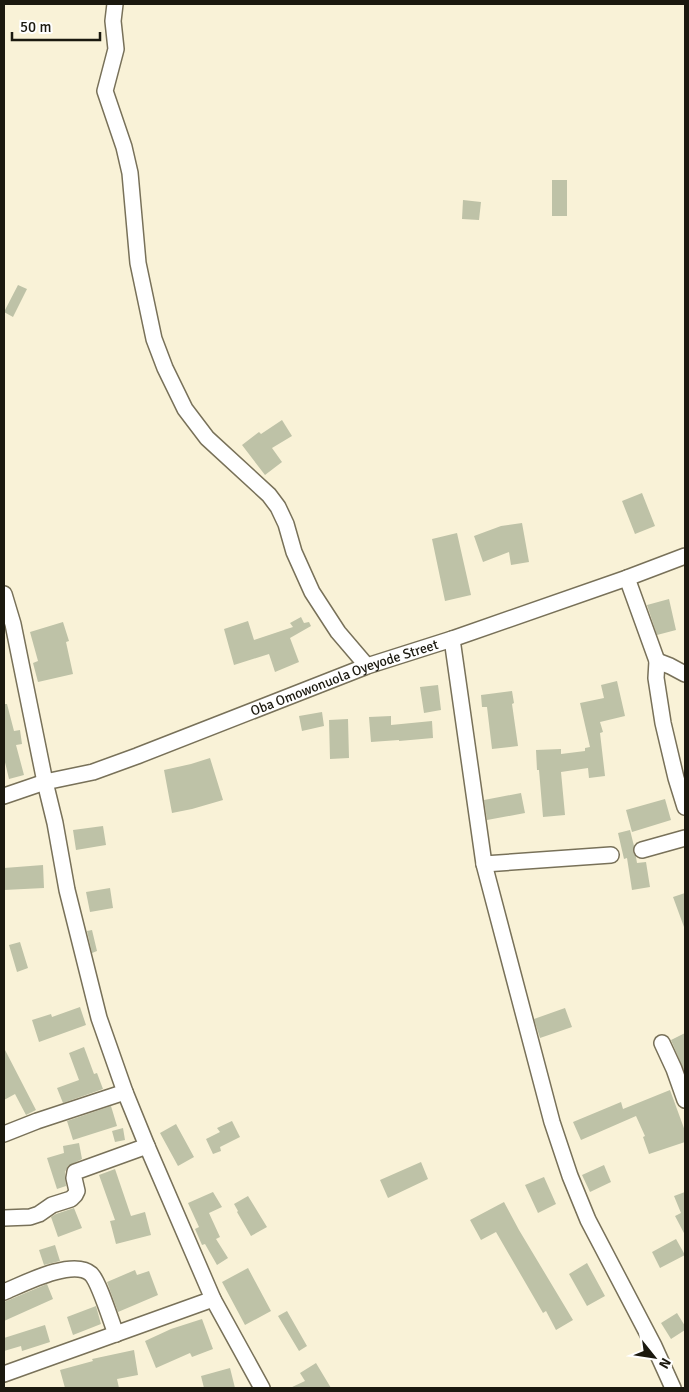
<svg xmlns="http://www.w3.org/2000/svg" width="689" height="1392" font-family="Signika,sans-serif">
<style>
.building{fill:#bec2a7}
.lines{fill:none;stroke-linecap:round;stroke-linejoin:round}
.minor-casing{stroke:#787159;stroke-width:18}
.minor{stroke:#fff;stroke-width:15}
.labels{text-anchor:middle;stroke-width:5;stroke-linejoin:round;paint-order:stroke}
.street-label{font-size:14px;fill:#1b190f;stroke:#fff}
</style>
<rect width="100%" height="100%" fill="#f9f2d7"/>
<path class="building" d="M 552,180 L 567,180 L 567,216 L 552,216 Z
M 463,200 L 481,202 L 479,220 L 462,219 Z
M 18,285 L 27,289 L 13,317 L 4,312 Z
M 282,420 L 292,436 L 272,448 L 282,462 L 265,475 L 242,445 L 259,432 L 261,434 Z
M 642,493 L 655,526 L 635,534 L 622,501 Z
M 522,523 L 529,562 L 511,565 L 509,552 L 483,562 L 474,536 L 501,526 Z
M 457,533 L 471,595 L 445,601 L 432,539 Z
M 669,599 L 676,630 L 657,635 L 647,605 Z
M 301,617 L 304,623 L 309,622 L 311,626 L 290,638 L 299,662 L 275,672 L 269,654 L 234,665 L 224,629 L 248,621 L 254,640 L 293,627 L 290,623 Z
M 63,622 L 69,641 L 66,642 L 73,674 L 38,682 L 33,663 L 38,661 L 30,632 Z
M 617,681 L 625,716 L 600,722 L 603,732 L 600,733 L 605,776 L 589,778 L 588,768 L 561,772 L 565,815 L 543,817 L 539,770 L 537,770 L 536,750 L 561,749 L 561,754 L 585,751 L 585,748 L 590,747 L 580,703 L 604,698 L 601,685 Z
M 438,685 L 441,710 L 424,713 L 420,687 Z
M 512,691 L 514,703 L 512,704 L 518,746 L 492,749 L 487,707 L 482,707 L 481,695 Z
M 4,704 L 7,704 L 14,731 L 20,730 L 22,744 L 16,745 L 24,775 L 9,779 L 4,758 Z
M 322,712 L 324,726 L 302,731 L 299,716 Z
M 391,716 L 391,725 L 432,721 L 433,738 L 399,741 L 399,740 L 371,742 L 369,717 Z
M 348,719 L 349,758 L 330,759 L 329,720 Z
M 210,758 L 223,800 L 192,809 L 172,813 L 164,770 L 191,764 Z
M 521,793 L 525,813 L 487,820 L 484,800 Z
M 665,799 L 671,820 L 632,832 L 626,810 Z
M 103,826 L 106,845 L 76,850 L 73,830 Z
M 630,830 L 634,846 L 633,852 L 636,857 L 637,863 L 646,862 L 650,887 L 632,890 L 627,858 L 624,859 L 618,833 Z
M 43,865 L 44,888 L 4,890 L 4,868 Z
M 110,888 L 113,908 L 90,912 L 86,892 Z
M 685,893 L 685,927 L 684,927 L 673,897 Z
M 92,930 L 97,951 L 92,953 L 87,931 Z
M 20,942 L 28,968 L 17,972 L 9,945 Z
M 80,1007 L 86,1025 L 39,1042 L 32,1020 L 51,1014 L 52,1017 Z
M 565,1008 L 572,1027 L 540,1038 L 534,1019 Z
M 685,1033 L 685,1073 L 671,1040 Z
M 84,1047 L 94,1074 L 97,1073 L 103,1089 L 63,1103 L 57,1088 L 79,1080 L 69,1053 Z
M 4,1048 L 36,1110 L 26,1115 L 15,1094 L 4,1100 Z
M 670,1090 L 685,1131 L 685,1142 L 649,1154 L 643,1137 L 645,1136 L 636,1116 L 581,1140 L 573,1122 L 621,1102 L 623,1109 Z
M 111,1106 L 117,1126 L 73,1140 L 67,1121 Z
M 232,1121 L 240,1137 L 220,1147 L 221,1151 L 213,1154 L 206,1139 L 220,1132 L 217,1128 Z
M 176,1124 L 194,1157 L 178,1166 L 160,1133 Z
M 123,1128 L 125,1140 L 115,1142 L 112,1131 Z
M 79,1143 L 82,1159 L 68,1166 L 65,1172 L 66,1186 L 57,1189 L 47,1158 L 64,1153 L 63,1146 Z
M 421,1162 L 428,1179 L 388,1198 L 380,1180 Z
M 604,1165 L 611,1182 L 590,1192 L 582,1175 Z
M 115,1169 L 131,1216 L 145,1212 L 151,1235 L 116,1244 L 110,1221 L 115,1220 L 99,1175 Z
M 544,1177 L 556,1204 L 538,1213 L 525,1185 Z
M 213,1192 L 222,1207 L 209,1213 L 220,1237 L 216,1239 L 228,1258 L 217,1265 L 205,1244 L 202,1245 L 195,1229 L 199,1227 L 188,1203 Z
M 685,1192 L 685,1235 L 675,1216 L 681,1213 L 674,1196 Z
M 248,1196 L 267,1227 L 251,1236 L 237,1212 L 238,1211 L 234,1204 Z
M 504,1202 L 519,1230 L 573,1320 L 556,1330 L 546,1311 L 543,1313 L 496,1232 L 481,1240 L 470,1220 Z
M 74,1208 L 82,1228 L 58,1237 L 51,1217 L 56,1214 Z
M 676,1239 L 685,1255 L 660,1268 L 652,1252 Z
M 55,1245 L 60,1261 L 44,1265 L 39,1250 Z
M 587,1263 L 605,1296 L 587,1306 L 569,1274 Z
M 248,1268 L 271,1311 L 245,1325 L 222,1282 Z
M 135,1270 L 137,1275 L 149,1271 L 158,1295 L 118,1312 L 107,1282 Z
M 47,1284 L 53,1299 L 4,1321 L 4,1302 Z
M 96,1306 L 101,1324 L 73,1335 L 67,1317 Z
M 287,1311 L 307,1346 L 299,1351 L 278,1316 Z
M 677,1313 L 685,1326 L 685,1330 L 671,1339 L 661,1323 Z
M 202,1319 L 213,1349 L 192,1357 L 190,1353 L 156,1368 L 145,1341 L 171,1329 Z
M 45,1325 L 50,1342 L 22,1351 L 21,1346 L 4,1351 L 4,1338 Z
M 134,1350 L 138,1375 L 117,1379 L 119,1388 L 65,1388 L 60,1370 L 93,1361 L 92,1359 Z
M 316,1363 L 331,1388 L 290,1388 L 305,1381 L 300,1373 Z
M 230,1368 L 235,1388 L 204,1388 L 201,1376 Z"/>
<g class="lines">
<defs>
<g id="minor">
<path d="M 115,4 L 113,21 L 116,49 L 105,91 L 124,147 L 130,173 L 138,263 L 154,339 L 165,368 L 185,409 L 207,438 L 269,495 L 278,507 L 286,524 L 294,552 L 312,592 L 338,632 L 367,666"/>
<path d="M 627,578 L 657,661 L 656,678 L 663,723 L 676,778 L 685,807"/>
<path d="M 4,594 L 13,624 L 45,782 L 55,823 L 67,890 L 99,1018 L 125,1092 L 147,1146 L 213,1299 L 262,1388"/>
<path d="M 452,639 L 484,864 L 552,1122 L 570,1176 L 588,1220 L 654,1346 L 673,1388"/>
<path d="M 657,661 L 670,666 L 685,674"/>
<path id="s1" d="M 4,796 L 45,782 L 93,772 L 137,756 L 367,666 L 452,639 L 627,578 L 685,556"/>
<path d="M 642,850 L 685,838"/>
<path d="M 484,864 L 611,855"/>
<path d="M 662,1043 L 674,1069 L 685,1100"/>
<path d="M 4,1134 L 37,1121 L 125,1092"/>
<path d="M 4,1218 L 30,1217 L 39,1214 L 52,1205 L 71,1199 L 75,1195 L 77,1191 L 74,1178 L 75,1172 L 147,1146"/>
<path d="M 4,1292 C 23,1284 73,1258 91,1274 C 99,1282 111,1321 116,1334"/>
<path d="M 4,1374 L 213,1299"/>
</g>
</defs>
<use href="#minor" class="minor-casing"/>
<use href="#minor" class="minor"/>
</g>
<g class="labels">
<g class="street-label">
<text dy="5" stroke="none"><textPath href="#s1" startOffset="361">Oba Omowonuola Oyeyode Street</textPath></text>
</g>
</g>
<rect width="689" height="1392" fill="none" stroke="#1b190f" stroke-width="10"/>
<g transform="translate(654 1357) rotate(120)" stroke="#ffffff" stroke-width="4" paint-order="stroke">
<path d="M0-4L9 19L0 12L-9 19Z" fill="#1b190f"/>
<text y="-8" font-size="14" font-weight="bold" text-anchor="middle" fill="#1b190f">N</text>
</g>
<path d="M12 32v8h88v-8" fill="none" stroke="#1b190f" stroke-width="2.5"/>
<text x="20" y="32" font-size="15" fill="#1b190f" stroke="#ffffff" stroke-width="4" paint-order="stroke">50 m</text>
</svg>
